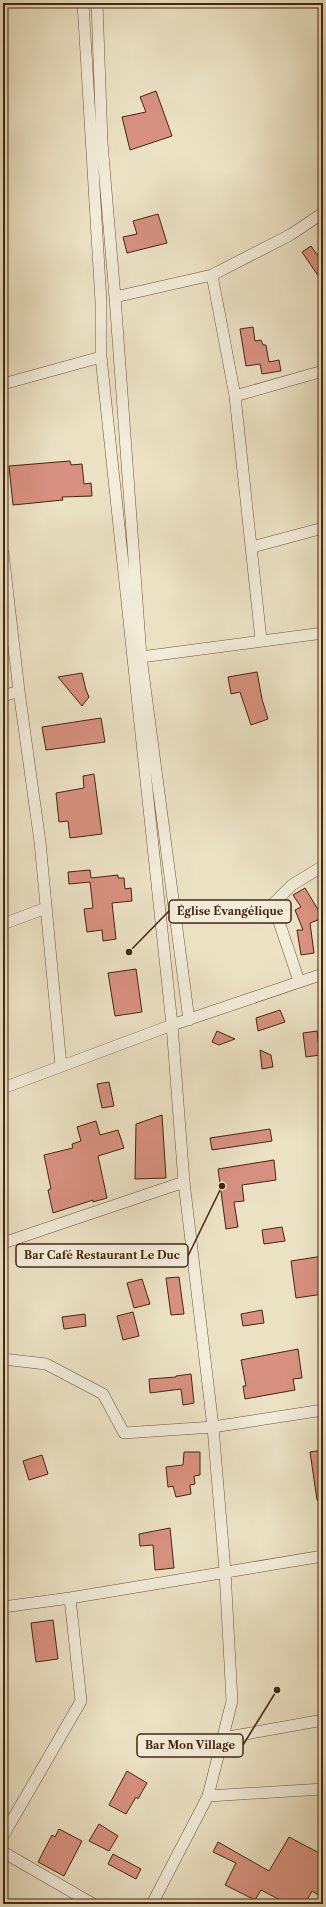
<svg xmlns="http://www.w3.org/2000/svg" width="326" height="1907" font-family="'Libre Caslon Text',serif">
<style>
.building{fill:#d89181;stroke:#45260f}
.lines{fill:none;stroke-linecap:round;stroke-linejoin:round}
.street-casing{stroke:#6e553c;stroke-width:12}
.street{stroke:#f2ecd9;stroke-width:11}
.leader{fill:none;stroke:#45260f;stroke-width:1.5}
.callout-dot{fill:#45260f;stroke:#f2ecd9;stroke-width:1.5}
.callout{fill:#f2ecd9;stroke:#45260f;stroke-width:1.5}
.callout-label{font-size:11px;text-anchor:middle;font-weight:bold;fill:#45260f}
</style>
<rect width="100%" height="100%" fill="#ebe2c4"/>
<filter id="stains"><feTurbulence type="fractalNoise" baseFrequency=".005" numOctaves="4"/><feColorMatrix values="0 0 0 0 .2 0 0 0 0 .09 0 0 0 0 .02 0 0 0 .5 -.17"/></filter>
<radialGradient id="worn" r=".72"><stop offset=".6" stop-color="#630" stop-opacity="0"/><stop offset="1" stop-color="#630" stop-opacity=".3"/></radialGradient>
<path class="building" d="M 156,91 L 172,136 L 130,150 L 122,117 L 146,112 L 140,97 Z
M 158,214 L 167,243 L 127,253 L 123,237 L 137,234 L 133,221 Z
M 311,246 L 318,256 L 323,252 L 323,283 L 302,252 Z
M 253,327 L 255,341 L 261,340 L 263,345 L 266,345 L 269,362 L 279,360 L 281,371 L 262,374 L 260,364 L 246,366 L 240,329 Z
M 70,461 L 71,465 L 82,464 L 84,484 L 91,483 L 92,496 L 62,497 L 63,500 L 13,505 L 9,466 Z
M 257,672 L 262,699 L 268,719 L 251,725 L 240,692 L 231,694 L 228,677 Z
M 82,673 L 86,690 L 89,697 L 82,706 L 58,677 Z
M 101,718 L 105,742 L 46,750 L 42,727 Z
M 94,774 L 102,834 L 70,838 L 68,821 L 59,822 L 56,793 L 84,788 L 83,776 Z
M 90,870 L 91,878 L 118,875 L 118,878 L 124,878 L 125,889 L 131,888 L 132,901 L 112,903 L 116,939 L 103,941 L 102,930 L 87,932 L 84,909 L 93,908 L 90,882 L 69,884 L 68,872 Z
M 305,888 L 323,918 L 310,923 L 314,953 L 301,955 L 297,930 L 303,930 L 295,910 L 301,907 L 293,895 Z
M 136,969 L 142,1012 L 115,1016 L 108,973 Z
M 280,1010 L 285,1022 L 258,1031 L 256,1018 Z
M 217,1031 L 235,1039 L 219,1045 L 212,1042 Z
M 317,1031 L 320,1055 L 306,1057 L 303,1033 Z
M 260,1050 L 271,1055 L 273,1067 L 262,1069 Z
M 109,1082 L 114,1106 L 102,1108 L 97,1084 Z
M 162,1115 L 166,1178 L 135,1179 L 136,1124 Z
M 96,1121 L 100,1135 L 118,1130 L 124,1148 L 98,1156 L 107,1198 L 93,1202 L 93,1200 L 53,1213 L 48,1190 L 51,1189 L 44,1155 L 73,1148 L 72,1144 L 81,1141 L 77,1127 Z
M 270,1129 L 272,1141 L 212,1150 L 210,1138 Z
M 274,1160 L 276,1180 L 242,1185 L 244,1201 L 234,1202 L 238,1227 L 226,1229 L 218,1169 Z
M 282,1227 L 285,1241 L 264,1244 L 262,1230 Z
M 323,1256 L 323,1294 L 296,1298 L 291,1261 Z
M 179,1277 L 184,1314 L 171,1315 L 166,1278 Z
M 142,1279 L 150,1304 L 134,1308 L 127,1283 Z
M 262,1310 L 264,1323 L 243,1326 L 241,1314 Z
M 133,1312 L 139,1336 L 123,1340 L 117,1316 Z
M 85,1314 L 86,1326 L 64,1329 L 62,1317 Z
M 298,1349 L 302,1378 L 293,1379 L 295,1390 L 245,1399 L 243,1386 L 246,1386 L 241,1360 Z
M 191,1374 L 194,1403 L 183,1405 L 181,1389 L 150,1393 L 149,1379 L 176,1377 L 176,1376 Z
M 323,1450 L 323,1500 L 317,1500 L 310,1452 Z
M 184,1452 L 200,1452 L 200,1475 L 194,1476 L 195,1484 L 190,1485 L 191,1494 L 176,1497 L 173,1486 L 168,1487 L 166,1467 L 183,1465 Z
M 42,1455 L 48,1474 L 29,1480 L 23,1461 Z
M 170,1528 L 174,1568 L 155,1570 L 153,1545 L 140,1546 L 139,1534 Z
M 53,1620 L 58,1659 L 36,1662 L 31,1623 Z
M 127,1771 L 147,1783 L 138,1799 L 136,1797 L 126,1814 L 109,1805 Z
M 99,1824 L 118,1836 L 109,1851 L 89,1841 Z
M 59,1829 L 82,1841 L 64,1876 L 38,1862 L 52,1835 L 55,1837 Z
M 289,1837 L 323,1855 L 323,1898 L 312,1891 L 306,1902 L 301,1899 L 298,1904 L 288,1904 L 261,1890 L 255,1900 L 225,1885 L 236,1863 L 213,1852 L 218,1842 L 269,1871 Z
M 113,1854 L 141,1869 L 136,1879 L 108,1864 Z"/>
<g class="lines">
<defs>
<path id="street" d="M 83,3 L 101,302 L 101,357 L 172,1025 L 184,1182 L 213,1427 L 225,1571 L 232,1701 L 208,1796 L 152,1904
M 97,3 L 102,143 L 115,297 L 141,657 L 189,1020
M 212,275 L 235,396 L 261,640
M 115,297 L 212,275 L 290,235 L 323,213
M 3,384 L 101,357
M 235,396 L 323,371
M 252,547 L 323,528
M 3,553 L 19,691 L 40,842 L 61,1066
M 141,657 L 323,633
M 3,696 L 19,691
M 3,924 L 46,908
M 299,981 L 273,904 L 292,885 L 323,866
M 3,1088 L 172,1025 L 323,974
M 3,1243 L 184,1182
M 3,1359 L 46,1364 L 103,1394 L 124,1433 L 213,1427 L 323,1410
M 3,1607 L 70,1598 L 323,1556
M 223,1738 L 323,1720
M 208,1796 L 323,1789
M 3,1836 L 81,1701 L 70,1598
M 3,1852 L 93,1904"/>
</defs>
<use href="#street" class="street-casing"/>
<use href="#street" class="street"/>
</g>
<path class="leader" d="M129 952L169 911M222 1186L188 1256M277 1690L243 1745"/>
<g class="callout-dot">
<circle cx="129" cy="952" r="4"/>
<circle cx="222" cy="1186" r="4"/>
<circle cx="277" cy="1690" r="4"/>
</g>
<g class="callout">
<rect x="169" y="900" width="122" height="23" rx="4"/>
<rect x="16" y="1244" width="172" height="23" rx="4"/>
<rect x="137" y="1734" width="106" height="23" rx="4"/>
</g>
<g class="callout-label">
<text x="230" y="915">Église Évangélique</text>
<text x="102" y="1259">Bar Café Restaurant Le Duc</text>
<text x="190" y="1749">Bar Mon Village</text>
</g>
<rect width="326" height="1907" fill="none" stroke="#ebe2c4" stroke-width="16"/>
<rect x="4" y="4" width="318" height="1899" fill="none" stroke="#45260f" stroke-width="2"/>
<rect x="8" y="8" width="310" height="1891" fill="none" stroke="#45260f"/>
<rect width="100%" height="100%" filter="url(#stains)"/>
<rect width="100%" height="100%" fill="url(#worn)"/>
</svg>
